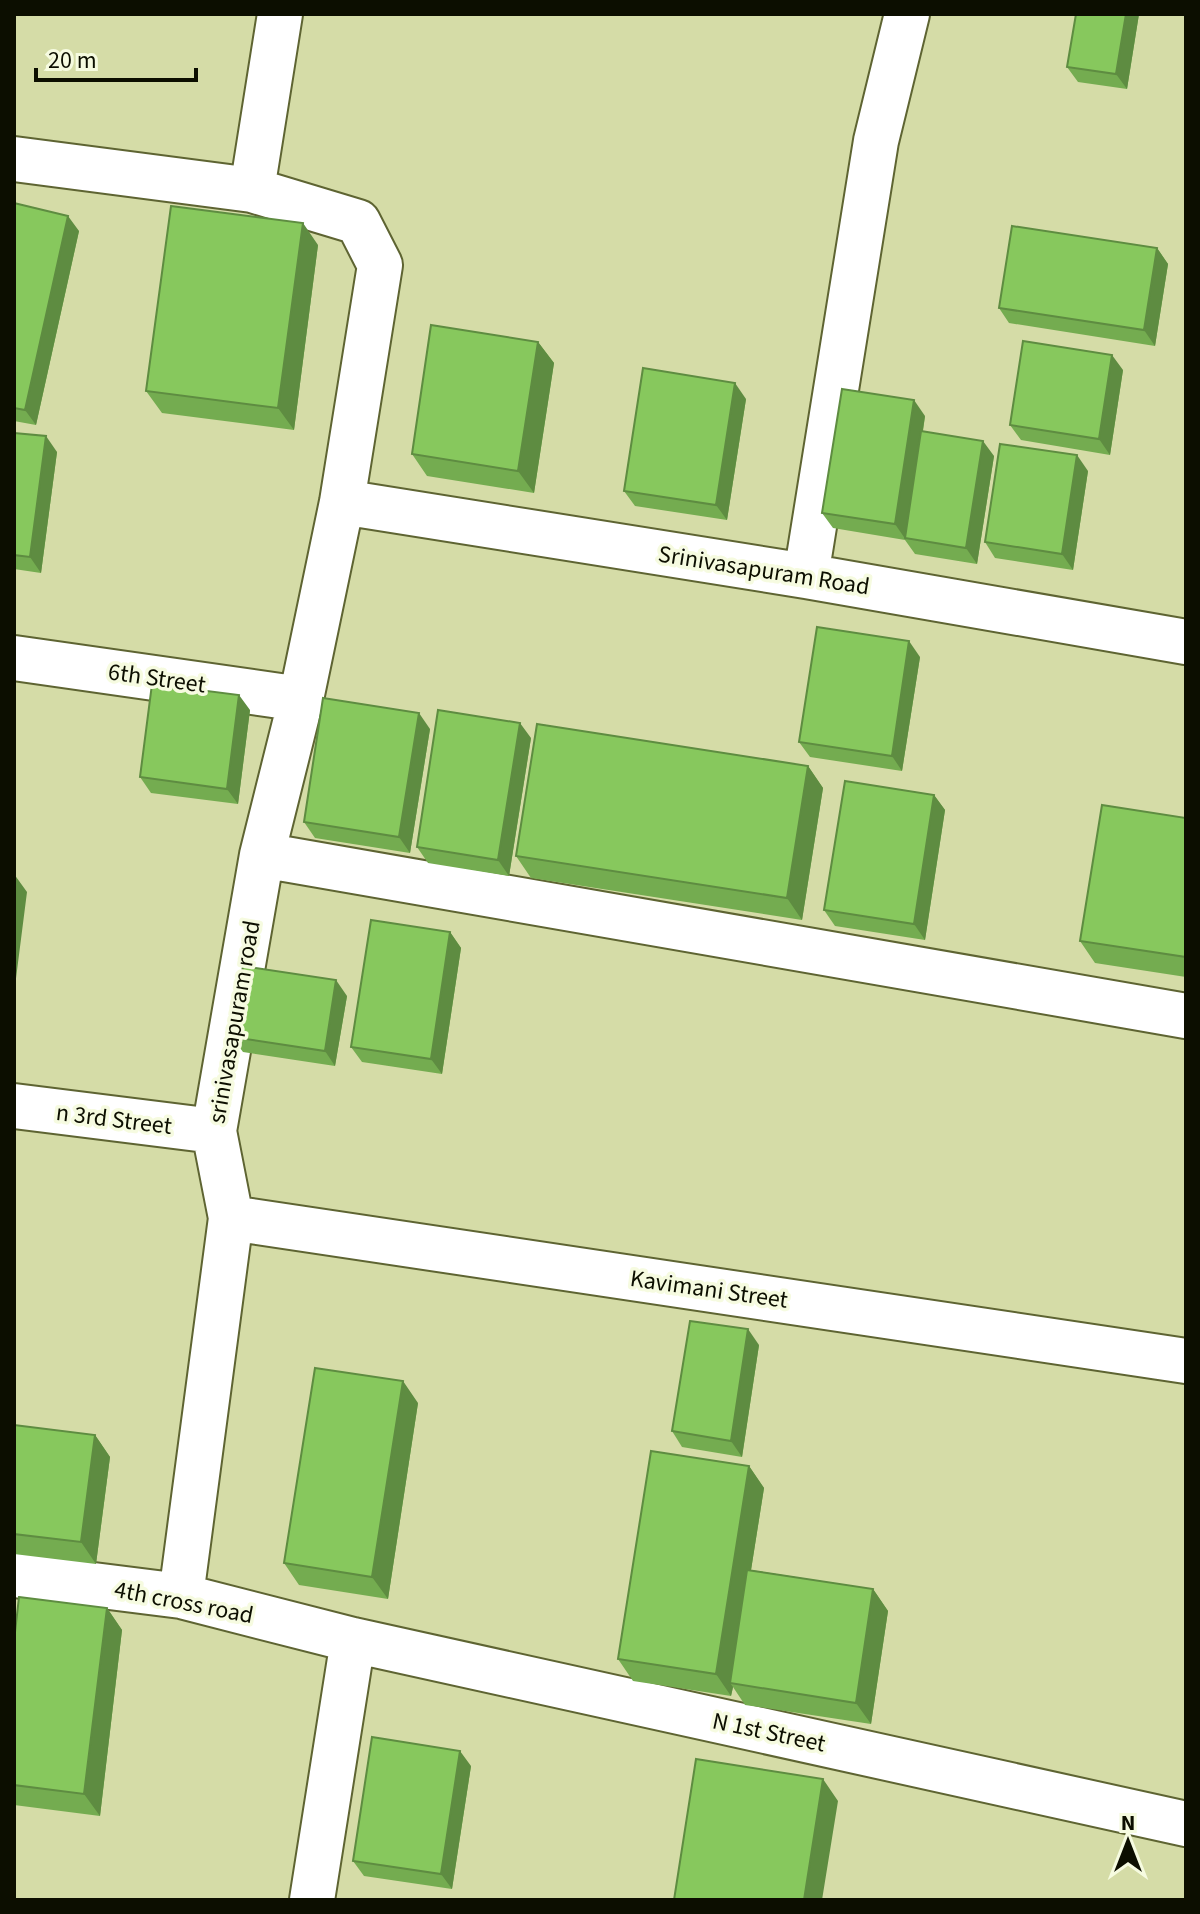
<svg xmlns="http://www.w3.org/2000/svg" width="1200" height="1914" font-family="'Source Sans 3',sans-serif">
<style>
.lines{fill:none;stroke-linecap:round;stroke-linejoin:round}
.street-casing{stroke:#5e6432;stroke-width:48}
.street{stroke:#fff;stroke-width:44}
.wall{fill:#74ac50}
.shaded-wall{fill:#5e8c41}
.building{fill:#87c85d;stroke:#5e8c41;stroke-width:2}
.labels{text-anchor:middle;stroke-width:7;stroke-linejoin:round;paint-order:stroke}
.street-label{font-size:24px;fill:#0c0e00;stroke:#f6fbe0}
</style>
<rect width="100%" height="100%" fill="#d5dca7"/>
<g class="lines">
<defs>
<path id="street" d="M 14,159 L 252,190 L 358,222 L 380,265 L 342,502 L 301,699 L 262,855 L 214,1131 L 231,1218 L 181,1596
M 252,190 L 280,14
M 342,502 L 806,576 L 1186,642
M 806,576 L 876,141 L 907,14
M 14,658 L 301,699
M 262,855 L 1186,1016
M 14,1106 L 214,1131
M 231,1218 L 1186,1361
M 14,1575 L 181,1596 L 353,1640 L 1186,1824
M 312,1900 L 353,1640"/>
</defs>
<use href="#street" class="street-casing"/>
<use href="#street" class="street"/>
</g>
<path class="wall" d="M 1076,14 L 1139,14 L 1127,89 L 1078,82 L 1067,67 Z
M 14,203 L 79,231 L 36,425 L 14,421 Z
M 318,245 L 294,430 L 162,413 L 146,391 Z
M 1157,248 L 1168,264 L 1155,346 L 1009,323 L 999,308 Z
M 538,342 L 554,363 L 534,493 L 427,476 L 412,454 Z
M 1123,370 L 1110,455 L 1021,440 L 1010,425 Z
M 746,399 L 727,520 L 635,506 L 624,491 Z
M 925,416 L 923,431 L 994,456 L 977,564 L 915,554 L 905,540 L 833,528 L 822,513 Z
M 14,433 L 57,452 L 41,573 L 14,569 Z
M 1088,471 L 1073,570 L 995,558 L 985,542 Z
M 920,657 L 902,771 L 810,757 L 799,742 Z
M 250,710 L 238,804 L 151,793 L 140,777 Z
M 430,729 L 410,853 L 315,838 L 304,822 Z
M 531,738 L 509,876 L 428,863 L 417,847 Z
M 808,766 L 823,788 L 802,920 L 531,878 L 516,856 Z
M 934,795 L 945,810 L 925,940 L 835,926 L 824,910 Z
M 1186,818 L 1186,977 L 1095,963 L 1080,941 Z
M 450,932 L 461,948 L 442,1074 L 362,1062 L 351,1047 Z
M 347,996 L 335,1066 L 243,1052 L 232,1037 Z
M 759,1345 L 742,1457 L 682,1447 L 672,1431 Z
M 418,1403 L 388,1599 L 299,1585 L 284,1563 Z
M 14,1425 L 95,1435 L 110,1457 L 96,1564 L 14,1554 Z
M 749,1466 L 764,1488 L 751,1570 L 873,1589 L 888,1611 L 871,1724 L 745,1705 L 733,1687 L 731,1696 L 633,1681 L 618,1659 Z
M 107,1608 L 122,1630 L 100,1816 L 14,1805 L 14,1641 Z
M 471,1766 L 452,1889 L 364,1876 L 353,1861 Z"/>
<path class="shaded-wall" d="M 1126,14 L 1139,14 L 1127,89 L 1116,74 Z
M 68,216 L 79,231 L 36,425 L 25,410 Z
M 303,223 L 318,245 L 294,430 L 278,408 Z
M 1157,248 L 1168,264 L 1155,346 L 1144,330 Z
M 538,342 L 554,363 L 534,493 L 518,471 Z
M 1112,355 L 1123,370 L 1110,455 L 1099,439 Z
M 735,383 L 746,399 L 727,520 L 716,505 Z
M 914,400 L 925,416 L 906,540 L 895,524 Z
M 46,436 L 57,452 L 41,573 L 30,557 Z
M 983,441 L 994,456 L 977,564 L 966,548 Z
M 1077,455 L 1088,471 L 1073,570 L 1062,554 Z
M 909,641 L 920,657 L 902,771 L 892,756 Z
M 239,695 L 250,710 L 238,804 L 227,789 Z
M 419,713 L 430,729 L 410,853 L 399,837 Z
M 520,723 L 531,738 L 509,876 L 498,860 Z
M 808,766 L 823,788 L 802,920 L 787,898 Z
M 934,795 L 945,810 L 925,940 L 914,924 Z
M 14,874 L 27,892 L 14,994 Z
M 450,932 L 461,948 L 442,1074 L 431,1059 Z
M 336,980 L 347,996 L 335,1066 L 325,1051 Z
M 748,1329 L 759,1345 L 742,1457 L 731,1441 Z
M 403,1381 L 418,1403 L 388,1599 L 372,1577 Z
M 95,1435 L 110,1457 L 96,1564 L 81,1542 Z
M 749,1466 L 764,1488 L 733,1684 L 730,1683 L 733,1687 L 731,1696 L 716,1674 Z
M 873,1589 L 888,1611 L 871,1724 L 856,1703 Z
M 107,1608 L 122,1630 L 100,1816 L 84,1794 Z
M 460,1751 L 471,1766 L 452,1889 L 441,1874 Z
M 823,1779 L 838,1801 L 822,1900 L 804,1900 Z"/>
<path class="building" d="M 1076,14 L 1126,14 L 1116,74 L 1067,67 Z
M 14,203 L 68,216 L 25,410 L 14,408 Z
M 171,206 L 303,223 L 278,408 L 146,391 Z
M 1012,226 L 1157,248 L 1144,330 L 999,308 Z
M 431,325 L 538,342 L 518,471 L 412,454 Z
M 1023,341 L 1112,355 L 1099,439 L 1010,425 Z
M 643,368 L 735,383 L 716,505 L 624,491 Z
M 842,389 L 914,400 L 895,524 L 822,513 Z
M 921,431 L 983,441 L 966,548 L 905,538 Z
M 14,433 L 46,436 L 30,557 L 14,555 Z
M 1000,444 L 1077,455 L 1062,554 L 985,542 Z
M 817,627 L 909,641 L 892,756 L 799,742 Z
M 152,684 L 239,695 L 227,789 L 140,777 Z
M 323,698 L 419,713 L 399,837 L 304,822 Z
M 438,710 L 520,723 L 498,860 L 417,847 Z
M 537,724 L 808,766 L 787,898 L 516,856 Z
M 845,781 L 934,795 L 914,924 L 824,910 Z
M 1102,805 L 1186,818 L 1186,957 L 1080,941 Z
M 371,920 L 450,932 L 431,1059 L 351,1047 Z
M 243,966 L 336,980 L 325,1051 L 232,1037 Z
M 690,1321 L 748,1329 L 731,1441 L 672,1431 Z
M 315,1368 L 403,1381 L 372,1577 L 284,1563 Z
M 14,1425 L 95,1435 L 81,1542 L 14,1534 Z
M 651,1451 L 749,1466 L 716,1674 L 618,1659 Z
M 747,1570 L 873,1589 L 856,1703 L 730,1683 Z
M 19,1597 L 107,1608 L 84,1794 L 14,1785 L 14,1641 Z
M 372,1737 L 460,1751 L 441,1874 L 353,1861 Z
M 696,1759 L 823,1779 L 804,1900 L 674,1900 Z"/>
<g class="labels">
<g class="street-label">
<text transform="translate(764 570) rotate(9)" y="8">Srinivasapuram Road</text>
<text transform="translate(157 678) rotate(8)" y="8">6th Street</text>
<text transform="translate(234 1022) rotate(-80)" y="8">srinivasapuram road</text>
<text transform="translate(114 1119) rotate(7)" y="8">n 3rd Street</text>
<text transform="translate(709 1289) rotate(8)" y="8">Kavimani Street</text>
<text transform="translate(184 1602) rotate(11)" y="8">4th cross road</text>
<text transform="translate(769 1732) rotate(12)" y="8">N 1st Street</text>
</g>
</g>
<rect width="1200" height="1914" fill="none" stroke="#0c0e00" stroke-width="32"/>
<g transform="translate(1128 1842)" stroke="#f6fbe0" stroke-width="6" paint-order="stroke">
<path d="M0-6L14 30L0 20L-14 30Z" fill="#0c0e00"/>
<text y="-12" font-size="22" font-weight="bold" text-anchor="middle" fill="#0c0e00">N</text>
</g>
<path d="M36 68v12h160v-12" fill="none" stroke="#0c0e00" stroke-width="4"/>
<text x="48" y="68" font-size="24" fill="#0c0e00" stroke="#f6fbe0" stroke-width="6" paint-order="stroke">20 m</text>
</svg>
